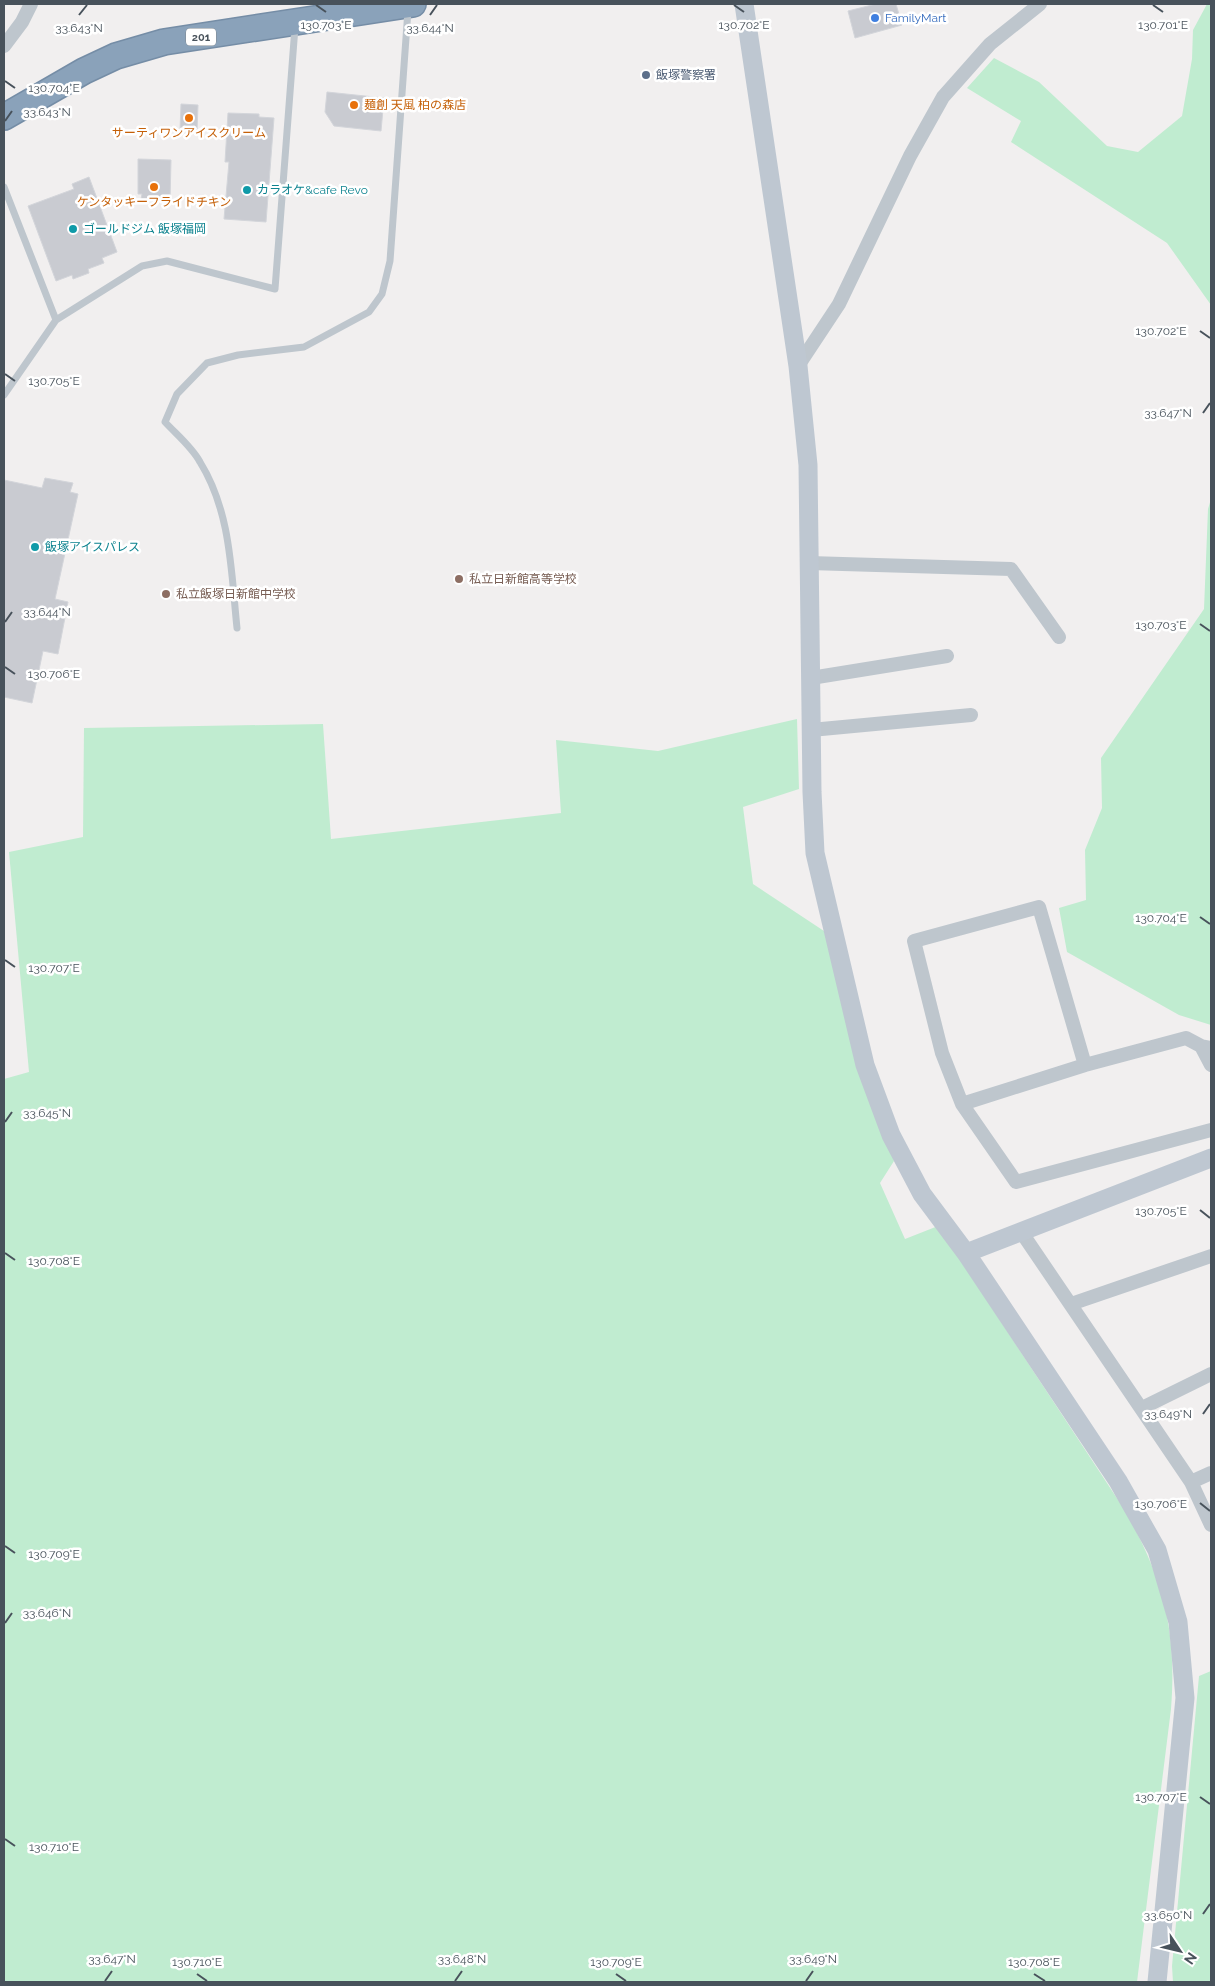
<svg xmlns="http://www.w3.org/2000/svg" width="1215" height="1986" font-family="Raleway,'Noto Sans JP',sans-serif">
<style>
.green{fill:#c0ecd0}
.building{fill:#c9cbd1;stroke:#d3d5da}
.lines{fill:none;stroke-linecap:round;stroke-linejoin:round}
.highway-casing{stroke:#758da6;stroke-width:28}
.lane{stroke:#bec6cd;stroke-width:7}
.street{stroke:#bec6cd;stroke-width:14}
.secondary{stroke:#bec7d1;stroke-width:19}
.highway{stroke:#8aa2ba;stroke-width:25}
.ticks{fill:none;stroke:#48525b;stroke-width:2}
.shop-dot{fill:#3f7fe0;stroke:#fff;stroke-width:2}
.service-dot{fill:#5c6f8a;stroke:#fff;stroke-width:2}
.food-dot{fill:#e8710a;stroke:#fff;stroke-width:2}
.culture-dot{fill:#0f9aa8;stroke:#fff;stroke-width:2}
.education-dot{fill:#8d6e63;stroke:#fff;stroke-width:2}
.labels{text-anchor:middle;stroke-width:5;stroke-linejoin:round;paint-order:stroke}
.shield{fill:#fff;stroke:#7f868c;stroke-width:1}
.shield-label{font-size:11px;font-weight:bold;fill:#48525b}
.shop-label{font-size:12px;fill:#366cbe;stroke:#fff;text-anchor:start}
.service-label{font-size:12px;fill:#4e5e75;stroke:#fff;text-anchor:start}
.food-label{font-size:12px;fill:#c56008;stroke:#fff}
.culture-label{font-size:12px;fill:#0d838f;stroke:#fff;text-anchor:start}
.education-label{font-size:12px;fill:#785e54;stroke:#fff;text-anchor:start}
.ticks-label{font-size:12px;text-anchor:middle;fill:#48525b;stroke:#fff;stroke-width:5;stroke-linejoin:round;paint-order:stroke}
</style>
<rect width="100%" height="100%" fill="#f1efef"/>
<path class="green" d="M 1207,4 L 1211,4 L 1211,305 L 1167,243 L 1011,142 L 1021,121 L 967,88 L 994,58 L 1039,82 L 1107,146 L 1138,152 L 1182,116 L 1192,59 L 1193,30 Z
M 1211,499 L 1211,1025 L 1179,1015 L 1067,952 L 1059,908 L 1086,900 L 1085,850 L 1102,808 L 1101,758 L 1204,609 L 1208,509 Z
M 797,719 L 799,789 L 743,807 L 753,884 L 824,931 L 894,1161 L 880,1183 L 905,1239 L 938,1226 L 1126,1512 C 1164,1581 1177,1631 1171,1709 L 1137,1982 L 4,1982 L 4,1079 L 29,1072 L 9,852 L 83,837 L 84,728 L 323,724 L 331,839 L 561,813 L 556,740 L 658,751 Z
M 1211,1671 L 1211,1982 L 1173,1982 L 1172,1966 L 1199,1676 Z"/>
<path class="building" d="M 876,4 L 896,4 L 902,25 L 855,38 L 848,11 Z
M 327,92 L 384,98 L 381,131 L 334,126 L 325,112 Z
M 181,104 L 198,105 L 197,131 L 180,130 Z
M 228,113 L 259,114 L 259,117 L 274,118 L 266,222 L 224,219 L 229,162 L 225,162 Z
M 138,159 L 171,160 L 170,201 L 141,199 L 142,194 L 138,194 Z
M 89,177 L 117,252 L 102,258 L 104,263 L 88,269 L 89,273 L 73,279 L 72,275 L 56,281 L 28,206 L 74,189 L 72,184 Z
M 45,478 L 73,483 L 70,492 L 78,494 L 55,599 L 68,602 L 58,654 L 43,651 L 32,703 L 4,697 L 4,480 L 42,488 Z"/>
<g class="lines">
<defs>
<path id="highway" d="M 4,117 L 84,71 L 116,56 L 164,42 L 413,4"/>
</defs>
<use href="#highway" class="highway-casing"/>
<path class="lane" d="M 4,187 L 56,320
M 4,395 L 56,320 L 142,266 L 167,261 L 275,289 L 295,27
M 237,628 C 231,571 231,512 200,462 C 192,447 176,434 165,422 L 177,394 L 207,363 L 238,355 L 304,347 L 369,312 L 382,294 L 390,261 L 408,10"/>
<path class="street" d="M 4,46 L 22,22 L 31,4
M 798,366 L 839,304 L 910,156 L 943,97 L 990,44 L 1040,4
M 809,563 L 1011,569 L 1059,637
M 811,678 L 947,656
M 811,730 L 971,715
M 1201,1046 L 1211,1065
M 1085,1065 L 1039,907 L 914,941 L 942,1053 L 962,1104 L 1016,1182 L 1211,1130
M 962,1104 L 1085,1065 L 1186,1038 L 1201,1046 L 1211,1048
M 1022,1233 L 1191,1482 L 1211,1525
M 1071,1304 L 1211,1256
M 1142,1408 L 1211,1374
M 1191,1482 L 1211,1473"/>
<path class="secondary" d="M 744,4 L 798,366 L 808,465 L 812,792 L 815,853 L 865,1065 L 891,1135 L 922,1194 L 966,1253 L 1118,1481 L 1157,1550 L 1178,1622 L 1185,1698 L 1157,1982
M 966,1253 L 1211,1158"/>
<use href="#highway" class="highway"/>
</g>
<path class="ticks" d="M 316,5 L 326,12M 734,5 L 744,12M 1153,5 L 1163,12M 79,15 L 87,5M 430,15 L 437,5M 5,81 L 15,88M 5,121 L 12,111M 1200,331 L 1210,338M 5,374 L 15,381M 1203,413 L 1210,403M 5,622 L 12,612M 1200,624 L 1210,631M 5,667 L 15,674M 1200,917 L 1210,924M 5,960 L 15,967M 5,1122 L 12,1112M 1200,1210 L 1210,1218M 5,1253 L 15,1260M 1203,1414 L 1210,1404M 1200,1503 L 1210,1511M 5,1546 L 15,1553M 5,1623 L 12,1613M 1200,1797 L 1210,1804M 5,1839 L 15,1846M 1203,1914 L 1210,1904M 197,1974 L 207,1981M 616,1974 L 626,1981M 1034,1974 L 1045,1981M 105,1981 L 112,1971M 455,1981 L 462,1971M 806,1981 L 813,1971"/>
<circle class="shop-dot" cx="875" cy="18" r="5"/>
<circle class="service-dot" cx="646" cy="75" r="5"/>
<g class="food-dot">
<circle cx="354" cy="105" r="5"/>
<circle cx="189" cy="118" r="5"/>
<circle cx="154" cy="187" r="5"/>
</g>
<g class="culture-dot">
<circle cx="247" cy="190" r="5"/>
<circle cx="73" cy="229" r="5"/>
<circle cx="35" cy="547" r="5"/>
</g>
<g class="education-dot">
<circle cx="459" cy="579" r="5"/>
<circle cx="166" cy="594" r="5"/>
</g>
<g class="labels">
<rect class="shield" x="186" y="28.5" width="30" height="17" rx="4"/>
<g class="shield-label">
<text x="201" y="41">201</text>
</g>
<g class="shop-label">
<text x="885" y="22">FamilyMart</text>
</g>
<g class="service-label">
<text x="656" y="79">飯塚警察署</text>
</g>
<g class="food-label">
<text x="364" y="109" text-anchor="start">麺創 天風 柏の森店</text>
<text x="189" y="137">サーティワンアイスクリーム</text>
<text x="154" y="206">ケンタッキーフライドチキン</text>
</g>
<g class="culture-label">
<text x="257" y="194">カラオケ&amp;cafe Revo</text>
<text x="83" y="233">ゴールドジム 飯塚福岡</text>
<text x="45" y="551">飯塚アイスパレス</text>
</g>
<g class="education-label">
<text x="469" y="583">私立日新館高等学校</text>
<text x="176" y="598">私立飯塚日新館中学校</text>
</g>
</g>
<g class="ticks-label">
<text x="326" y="29">130.703°E</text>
<text x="744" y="29">130.702°E</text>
<text x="1163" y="29">130.701°E</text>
<text x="79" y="32">33.643°N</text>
<text x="430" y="32">33.644°N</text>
<text x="54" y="92">130.704°E</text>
<text x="47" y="116">33.643°N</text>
<text x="1161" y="335">130.702°E</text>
<text x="54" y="385">130.705°E</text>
<text x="1168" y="417">33.647°N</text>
<text x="47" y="616">33.644°N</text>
<text x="1161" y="629">130.703°E</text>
<text x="54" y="678">130.706°E</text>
<text x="1161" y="922">130.704°E</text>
<text x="54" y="972">130.707°E</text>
<text x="47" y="1117">33.645°N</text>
<text x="1161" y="1215">130.705°E</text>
<text x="54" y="1265">130.708°E</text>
<text x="1168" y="1418">33.649°N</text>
<text x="1161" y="1508">130.706°E</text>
<text x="54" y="1558">130.709°E</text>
<text x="47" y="1617">33.646°N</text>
<text x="1161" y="1801">130.707°E</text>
<text x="54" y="1851">130.710°E</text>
<text x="1168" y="1919">33.650°N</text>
<text x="112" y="1963">33.647°N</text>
<text x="462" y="1963">33.648°N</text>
<text x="813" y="1963">33.649°N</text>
<text x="197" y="1966">130.710°E</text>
<text x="616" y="1966">130.709°E</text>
<text x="1034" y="1966">130.708°E</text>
</g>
<rect width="1215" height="1986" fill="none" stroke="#48525b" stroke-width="10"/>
<g transform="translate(1180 1951) rotate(125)" stroke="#ffffff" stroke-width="4" paint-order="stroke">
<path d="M0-4L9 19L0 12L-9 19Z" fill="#48525b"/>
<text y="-8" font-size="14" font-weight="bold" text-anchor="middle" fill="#48525b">N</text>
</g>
</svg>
